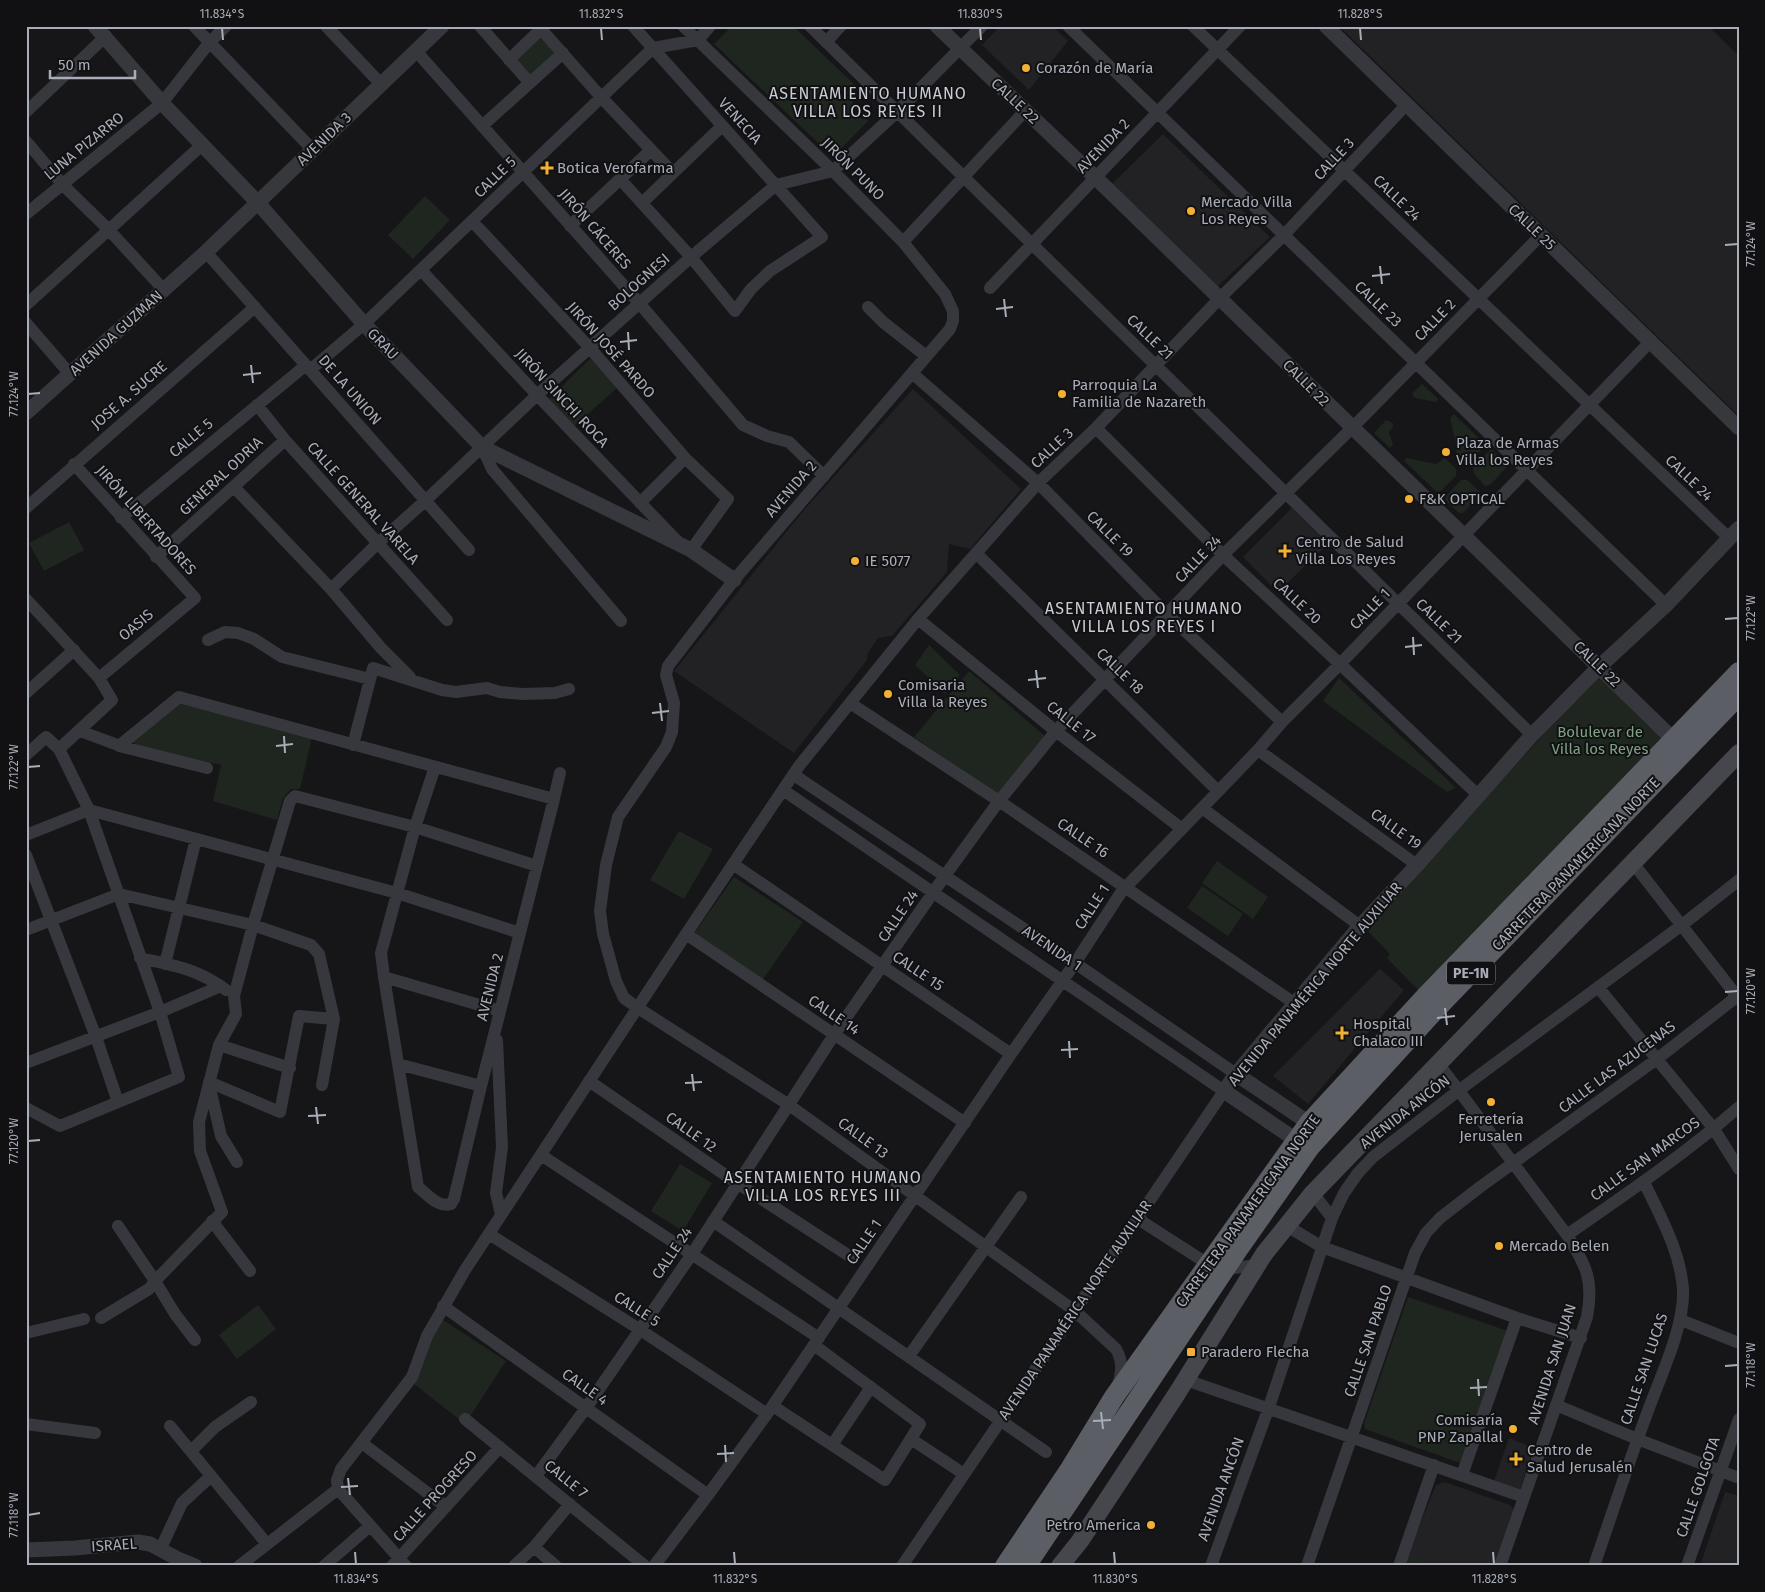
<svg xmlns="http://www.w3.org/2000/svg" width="1765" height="1592" font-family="'Fira Sans',sans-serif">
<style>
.built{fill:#222225}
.green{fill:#1e261f}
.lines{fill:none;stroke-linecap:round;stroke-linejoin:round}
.minor{stroke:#37383d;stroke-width:12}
.tertiary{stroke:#37383d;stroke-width:15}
.secondary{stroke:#45474d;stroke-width:18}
.trunk{stroke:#5b5e65;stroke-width:20}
.ticks{fill:none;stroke:#a8adb8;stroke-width:2}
.poi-dot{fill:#f2b134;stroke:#111113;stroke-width:2}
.labels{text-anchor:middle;stroke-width:4;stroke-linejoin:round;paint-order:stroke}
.shield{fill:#111113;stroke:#7b7e86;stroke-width:1}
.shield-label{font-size:14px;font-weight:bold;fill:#a8adb8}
.poi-label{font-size:15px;fill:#a8adb8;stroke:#111113;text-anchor:start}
.street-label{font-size:15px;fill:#a8adb8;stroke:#111113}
.park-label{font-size:15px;fill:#7fa381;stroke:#111113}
.neighbourhood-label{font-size:16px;letter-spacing:1px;fill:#c9ccd4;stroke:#111113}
.neatline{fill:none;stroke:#a8adb8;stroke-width:2}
.ticks-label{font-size:12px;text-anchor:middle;fill:#a8adb8}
</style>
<rect width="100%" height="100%" fill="#161618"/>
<path class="built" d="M 1000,26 L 1052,26 L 1068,41 L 1029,90 L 982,45 Z
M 1339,26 L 1708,26 L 1739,56 L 1739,416 Z
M 1163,134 L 1270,237 L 1217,287 L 1112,184 Z
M 913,389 L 1021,489 L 970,549 L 949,544 L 947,572 L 892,636 L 878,638 L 868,653 L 867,660 L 794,753 L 674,671 L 804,510 Z
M 1292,508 L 1328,544 L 1278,592 L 1243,557 Z
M 1380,969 L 1404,990 L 1308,1104 L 1273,1076 Z
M 1509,1438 L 1534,1448 L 1520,1489 L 1494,1481 Z
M 1445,1482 L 1510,1505 L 1514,1510 L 1495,1566 L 1439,1566 L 1415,1558 L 1409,1551 L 1436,1485 Z
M 1725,1492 L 1739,1496 L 1739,1566 L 1700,1566 Z"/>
<path class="green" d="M 732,26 L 793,26 L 853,83 L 853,100 L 851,116 L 869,120 L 833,157 L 714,44 Z
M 540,37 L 556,54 L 529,80 L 513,62 Z
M 425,196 L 450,220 L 413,259 L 388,235 Z
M 591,358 L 617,388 L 572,428 L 548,400 Z
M 1422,384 L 1438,399 L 1436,402 L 1415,398 L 1412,394 Z
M 1454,414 L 1486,445 L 1469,462 L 1462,462 L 1457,457 L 1455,440 L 1450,418 Z
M 1386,420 L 1393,423 L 1393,427 L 1389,432 L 1393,445 L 1390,448 L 1375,434 L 1375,432 Z
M 1491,449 L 1506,464 L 1506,468 L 1490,485 L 1485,486 L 1474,474 L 1473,467 Z
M 1406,458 L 1436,464 L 1445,458 L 1456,469 L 1456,476 L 1441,491 L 1437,492 L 1404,461 Z
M 1461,480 L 1467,480 L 1480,492 L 1480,496 L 1463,513 L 1459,513 L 1445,500 L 1446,496 Z
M 69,522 L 84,550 L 44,571 L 29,543 Z
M 929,645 L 960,675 L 945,694 L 915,665 Z
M 969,671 L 1047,738 L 998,794 L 914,737 Z
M 1596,677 L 1602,677 L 1666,739 L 1420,992 L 1387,958 L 1390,954 L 1366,929 Z
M 1339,678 L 1456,788 L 1447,792 L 1323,701 Z
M 178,702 L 312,737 L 300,789 L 291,789 L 283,798 L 277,820 L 213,801 L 221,765 L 139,746 L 132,742 Z
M 679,831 L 713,849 L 684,899 L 650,880 Z
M 1217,861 L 1268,897 L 1253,919 L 1202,883 Z
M 734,877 L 803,922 L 761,982 L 693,935 Z
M 1202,886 L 1243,914 L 1228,936 L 1187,908 Z
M 680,1164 L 712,1183 L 683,1231 L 651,1211 Z
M 1408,1297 L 1508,1331 L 1460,1463 L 1365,1429 L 1364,1423 Z
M 258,1305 L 276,1329 L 237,1359 L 219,1335 Z
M 440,1318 L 506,1361 L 465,1424 L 414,1384 Z
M 1409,1551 L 1416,1558 L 1439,1566 L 1404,1566 Z"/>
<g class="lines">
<path class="minor" d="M 194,26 L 313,150
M 326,26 L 381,84
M 480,26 L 529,82
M 683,26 L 833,171 L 903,242 L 945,294 L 953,311 L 953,321 L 950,329 L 734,580 L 668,666 L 666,675 L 674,703 L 672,732 L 666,747 L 618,817 L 606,865 L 600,911 L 603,934 L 616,981 L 624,998 L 638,1008 L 789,1105 L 1075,1311 L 1116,1349 C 1123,1361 1122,1372 1118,1385
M 810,26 L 1532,735
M 1068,26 L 1666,605
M 1193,26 L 1729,538
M 541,29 L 601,97 L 673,173
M 826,42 L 841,26
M 416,51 L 640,304 L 743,425 L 767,436 L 789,442 L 824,476
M 509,60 L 544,26
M 26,112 L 106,36
M 482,126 L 563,53
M 26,141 L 62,184 L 109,230 L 164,290
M 620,179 L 691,257 L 735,311 L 751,289 L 770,271 L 822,237 L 633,26
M 642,203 L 722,126
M 26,214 L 162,103 L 209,43 L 226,26
M 472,221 L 589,347 L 685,458 L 728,499 L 691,550
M 570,226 L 651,150
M 903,242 L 1025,111
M 206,252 L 469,550
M 421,270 L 537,395 L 677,541
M 990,288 L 1240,26
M 26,305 L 202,145
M 868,307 L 883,322 L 926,356
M 26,323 L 70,374
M 310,370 L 364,324 L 653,48 L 698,40 L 710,26
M 912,373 L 1038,483 L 1167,614 L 1282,722
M 257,405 L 285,440 L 447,620
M 1096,428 L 1223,555 L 1340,664 L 1479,796
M 482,447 L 492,469 L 621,621
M 74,464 L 195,598 L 99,678
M 234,487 L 331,589 L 381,648 L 410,677
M 640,503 L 685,458
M 26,508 L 255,307
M 121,518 L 306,365
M 976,553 L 1218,791
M 156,557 L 285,440
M 331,589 L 377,544 L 425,501 L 537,395 L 691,257 L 776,185 L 833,171 L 897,112 L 982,26
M 26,599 L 99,678 L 112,700 L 59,749
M 918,619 L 1052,728 L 1182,829
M 208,640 L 225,632 L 238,633 L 254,639 L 282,657 L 370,679
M 26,693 L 74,650
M 850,703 L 999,801 L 1294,1003
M 80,731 L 123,747 L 207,768
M 353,745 L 373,668 L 442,690 L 456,692 L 487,688 L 500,692 L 523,694 L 555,693 L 569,689
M 119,746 L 179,697 L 554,799
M 1258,750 L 1417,865
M 26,755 L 46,737 L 59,749 L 89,810 L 160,1012 L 179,1077 L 60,1126 L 26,1108
M 435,767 L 415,827 L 381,953 L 384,977 L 418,1187 C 428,1195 438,1208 451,1204 L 454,1199 L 481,1086 L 554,799 L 560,773
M 794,775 L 1075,963 L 1236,1074
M 783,790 L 1224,1091 L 902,1566
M 1202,808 L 1360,926
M 26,835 L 89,810 L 397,893 L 520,933
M 26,855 L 96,1037 L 118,1102
M 1633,863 L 1739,999
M 733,864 L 1011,1054
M 26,930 L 119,894 L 253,925 L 311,945 L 319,954 L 334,1019 L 322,1085
M 686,934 L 965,1123
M 140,958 C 173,965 198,969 226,990
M 165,964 L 196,839
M 384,977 L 500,1011
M 1598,987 L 1714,1129 L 1739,1169
M 497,1040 L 502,1147 L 496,1193 L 501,1214
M 219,1045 L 290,1068
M 26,1063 L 160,1012 L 221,986
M 1438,1063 L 1567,1235 C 1586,1265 1594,1280 1587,1317 L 1500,1566
M 398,1064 L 481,1086
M 589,1081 L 737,1183 L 851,1257
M 209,1082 L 280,1112 L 299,1016 L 334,1019
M 209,1084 L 221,1136 L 237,1162
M 541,1155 L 819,1338
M 1313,1193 L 1332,1218
M 1138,1219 L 1208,1264 L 1225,1269 L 1258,1265
M 212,1221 L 250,1271
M 713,1221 L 1046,1452
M 118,1226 L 155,1281 L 175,1314 L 195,1340
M 1287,1226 L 1322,1247 L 1517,1318 L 1581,1338
M 489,1234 L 639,1329 L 767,1414
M 1567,1235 C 1626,1194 1685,1154 1739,1107
M 443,1306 L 708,1495
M 101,1318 L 149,1289 L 155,1281 L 222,1212 L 200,1151 L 199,1122 L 219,1045 L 236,1014 L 234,996 L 253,925 L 290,801 L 295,796 L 415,827 L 537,866
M 1681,1320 L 1739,1343
M 26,1333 L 84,1319
M 909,1356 L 1021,1197
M 1186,1380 L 1524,1497
M 1556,1405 L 1637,1439 L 1739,1478
M 773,1406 L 885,1480 L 920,1424 L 814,1345
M 465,1419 L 645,1566
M 26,1424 L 95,1433
M 170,1426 L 267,1544
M 911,1439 L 964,1474
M 362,1443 L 446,1507
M 832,1445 L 871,1387
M 191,1451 L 215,1427 L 251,1402
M 1462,1475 L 1517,1318
M 536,1476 L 586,1408 L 692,1254 L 834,1035 L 944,877 L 999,801 L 1056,731 L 1223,555 L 1352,428 L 1541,235
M 338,1489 L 406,1566
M 534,1547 L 556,1566
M 160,1550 L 182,1503 L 211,1476
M 239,1566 L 338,1489 L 337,1480 L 341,1469 L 412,1377 L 427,1336 L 465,1270 L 686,934 L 799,766 L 918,619 L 1038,483 L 1096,428 L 1220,298 L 1284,235 L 1406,105
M 324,1566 L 370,1526
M 392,1566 L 500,1447
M 514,1566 L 534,1547 L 570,1504
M 654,1566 L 708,1495 L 767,1414 L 1011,1054 L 1075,963 L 1122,891 L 1258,750 L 1282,722 L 1340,664 L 1650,342
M 1211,1566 L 1269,1407 L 1332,1218 L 1344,1193 L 1358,1173 L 1373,1157 L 1458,1091 L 1682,925 L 1739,880
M 1307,1566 L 1415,1253 L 1426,1233 L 1440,1218 L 1480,1187 L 1657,1059 L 1739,995
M 1399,1566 L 1434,1465
M 1594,1566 C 1611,1517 1627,1467 1645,1419 C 1658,1381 1685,1328 1683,1289 C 1680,1250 1660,1216 1644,1182
M 1687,1566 L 1739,1419"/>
<path class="tertiary" d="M 95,26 L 162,103 L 258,203 L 364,324 L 482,447 L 691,550 L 734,580
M 937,26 L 1095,177 L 1674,740
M 1326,26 L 1739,428
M 26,413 L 206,252 L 442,26
M 1236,1074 L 1309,1123
M 1296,1140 L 1224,1091 L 1236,1074 L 1360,926 L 1417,865 L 1532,735 L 1599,667 L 1666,605 L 1739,528
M 26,1550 L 75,1548 L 138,1542 L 150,1544 L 180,1560 L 195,1566"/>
<path class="secondary" d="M 1060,1566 L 1080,1541 L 1176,1395 L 1264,1254 L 1313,1193 L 1739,753"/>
<path class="trunk" d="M 1005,1566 L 1070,1469 L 1114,1397 L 1309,1123 L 1425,997 L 1739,672
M 1026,1566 L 1239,1248 L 1310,1147 L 1437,1008 L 1739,695"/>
</g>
<path class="ticks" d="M 222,28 L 223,40M 601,28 L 602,40M 980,28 L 981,40M 1360,28 L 1361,40M 1725,245 L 1738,244M 1380,266 L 1382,284M 1372,276 L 1390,274M 1004,299 L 1006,317M 996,309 L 1013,307M 628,332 L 629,350M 620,342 L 637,340M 251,365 L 253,383M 243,375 L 261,373M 28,394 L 40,393M 1725,619 L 1738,618M 1413,637 L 1414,655M 1405,647 L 1422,645M 1036,670 L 1038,688M 1028,680 L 1046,678M 660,703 L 662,721M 652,713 L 669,711M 284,736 L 285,753M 276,746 L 293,744M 28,767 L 40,766M 1725,992 L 1738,991M 1445,1008 L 1447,1025M 1437,1018 L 1455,1016M 1069,1041 L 1070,1058M 1061,1050 L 1078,1049M 692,1074 L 694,1091M 685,1083 L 702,1082M 316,1107 L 318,1124M 308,1116 L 326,1115M 28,1141 L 40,1140M 1725,1366 L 1738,1365M 1478,1379 L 1479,1396M 1470,1388 L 1487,1387M 1101,1412 L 1103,1429M 1093,1421 L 1111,1420M 725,1445 L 726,1462M 717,1454 L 734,1453M 348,1478 L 350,1495M 341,1487 L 358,1486M 28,1515 L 40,1513M 355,1552 L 356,1564M 734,1552 L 735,1564M 1114,1552 L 1115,1564M 1493,1552 L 1494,1564"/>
<g class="poi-dot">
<circle cx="1026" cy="68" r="5"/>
<path d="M544.5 160.5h5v5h5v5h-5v5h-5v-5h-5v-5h5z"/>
<circle cx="1191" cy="211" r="5"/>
<circle cx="1062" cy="394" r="5"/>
<circle cx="1446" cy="452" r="5"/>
<circle cx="1409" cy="499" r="5"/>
<path d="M1282.5 543.5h5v5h5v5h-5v5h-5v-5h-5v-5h5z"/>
<circle cx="855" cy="561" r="5"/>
<circle cx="888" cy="694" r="5"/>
<path d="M1339.5 1025.5h5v5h5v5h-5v5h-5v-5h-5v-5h5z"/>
<circle cx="1491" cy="1102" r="5"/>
<circle cx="1499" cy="1246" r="5"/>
<rect x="1186" y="1347" width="10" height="10" rx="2.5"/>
<circle cx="1513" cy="1429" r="5"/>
<path d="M1513.5 1451.5h5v5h5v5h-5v5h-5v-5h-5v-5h5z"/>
<circle cx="1151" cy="1525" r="5"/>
</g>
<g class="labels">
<rect class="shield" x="1447" y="961.5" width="48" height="23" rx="4"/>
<g class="shield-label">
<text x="1471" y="978">PE-1N</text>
</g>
<g class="poi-label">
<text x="1036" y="73">Corazón de María</text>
<text x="557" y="173">Botica Verofarma</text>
<text x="1201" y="207">Mercado Villa<tspan x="1201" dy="17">Los Reyes</tspan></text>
<text x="1072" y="390">Parroquia La<tspan x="1072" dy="17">Familia de Nazareth</tspan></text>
<text x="1456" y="448">Plaza de Armas<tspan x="1456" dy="17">Villa los Reyes</tspan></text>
<text x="1419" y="504">F&amp;K OPTICAL</text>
<text x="1296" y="547">Centro de Salud<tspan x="1296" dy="17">Villa Los Reyes</tspan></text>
<text x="865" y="566">IE 5077</text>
<text x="898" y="690">Comisaria<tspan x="898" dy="17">Villa la Reyes</tspan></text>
<text x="1353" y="1029">Hospital<tspan x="1353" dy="17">Chalaco III</tspan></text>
<text x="1491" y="1124" text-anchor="middle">Ferretería<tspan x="1491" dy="17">Jerusalen</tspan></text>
<text x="1509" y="1251">Mercado Belen</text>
<text x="1201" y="1357">Paradero Flecha</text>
<text x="1503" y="1425" text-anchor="end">Comisaría<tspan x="1503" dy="17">PNP Zapallal</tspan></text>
<text x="1527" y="1455">Centro de<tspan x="1527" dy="17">Salud Jerusalén</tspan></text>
<text x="1141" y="1530" text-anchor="end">Petro America</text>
</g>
<g class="street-label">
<text transform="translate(1015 101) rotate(43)" y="5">CALLE 22</text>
<text transform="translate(740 121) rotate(48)" y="5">VENECIA</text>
<text transform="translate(324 139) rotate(-44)" y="5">AVENIDA 3</text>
<text transform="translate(84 146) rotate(-39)" y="5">LUNA PIZARRO</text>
<text transform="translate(1103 146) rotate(-46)" y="5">AVENIDA 2</text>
<text transform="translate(1334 159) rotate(-47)" y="5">CALLE 3</text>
<text transform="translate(853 169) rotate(45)" y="5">JIRÓN PUNO</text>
<text transform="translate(495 177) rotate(-44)" y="5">CALLE 5</text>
<text transform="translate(1397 198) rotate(44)" y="5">CALLE 24</text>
<text transform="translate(1532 227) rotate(44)" y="5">CALLE 25</text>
<text transform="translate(595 229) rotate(49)" y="5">JIRÓN CÁCERES</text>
<text transform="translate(639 282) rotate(-42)" y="5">BOLOGNESI</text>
<text transform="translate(1378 304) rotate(44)" y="5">CALLE 23</text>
<text transform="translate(1435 320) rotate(-46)" y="5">CALLE 2</text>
<text transform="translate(116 333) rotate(-42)" y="5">AVENIDA GUZMAN</text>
<text transform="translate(1150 337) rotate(44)" y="5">CALLE 21</text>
<text transform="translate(383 344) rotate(46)" y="5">GRAU</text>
<text transform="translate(611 350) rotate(48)" y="5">JIRÓN JOSÉ PARDO</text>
<text transform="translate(1306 383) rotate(45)" y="5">CALLE 22</text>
<text transform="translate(350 390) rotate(49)" y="5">DE LA UNION</text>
<text transform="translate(129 395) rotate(-41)" y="5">JOSE A. SUCRE</text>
<text transform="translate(562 398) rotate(47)" y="5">JIRÓN SINCHI ROCA</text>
<text transform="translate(191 438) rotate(-40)" y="5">CALLE 5</text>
<text transform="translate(1052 448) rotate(-43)" y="5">CALLE 3</text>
<text transform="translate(221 476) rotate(-43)" y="5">GENERAL ODRIA</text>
<text transform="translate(1689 478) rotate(44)" y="5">CALLE 24</text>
<text transform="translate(791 489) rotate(-49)" y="5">AVENIDA 2</text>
<text transform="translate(363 503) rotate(48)" y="5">CALLE GENERAL VARELA</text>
<text transform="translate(146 520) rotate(48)" y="5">JIRÓN LIBERTADORES</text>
<text transform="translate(1110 534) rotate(45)" y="5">CALLE 19</text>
<text transform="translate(1198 559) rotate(-46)" y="5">CALLE 24</text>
<text transform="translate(1297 601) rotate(43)" y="5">CALLE 20</text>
<text transform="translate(1370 609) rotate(-46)" y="5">CALLE 1</text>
<text transform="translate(1439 621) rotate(44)" y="5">CALLE 21</text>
<text transform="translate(136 625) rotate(-40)" y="5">OASIS</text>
<text transform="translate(1597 664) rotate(44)" y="5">CALLE 22</text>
<text transform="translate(1120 671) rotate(44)" y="5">CALLE 18</text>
<text transform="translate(1071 722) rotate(38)" y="5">CALLE 17</text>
<text transform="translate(1396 829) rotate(36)" y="5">CALLE 19</text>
<text transform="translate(1083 838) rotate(34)" y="5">CALLE 16</text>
<text transform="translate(1576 864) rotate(-46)" y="5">CARRETERA PANAMERICANA NORTE</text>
<text transform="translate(1092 907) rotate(-57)" y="5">CALLE 1</text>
<text transform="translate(898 916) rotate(-56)" y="5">CALLE 24</text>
<text transform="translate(1052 948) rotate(34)" y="5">AVENIDA 1</text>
<text transform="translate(918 971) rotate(34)" y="5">CALLE 15</text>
<text transform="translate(1315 984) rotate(-50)" y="5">AVENIDA PANAMÉRICA NORTE AUXILIAR</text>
<text transform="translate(490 987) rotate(-76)" y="5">AVENIDA 2</text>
<text transform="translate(834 1015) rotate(34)" y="5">CALLE 14</text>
<text transform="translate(1617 1067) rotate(-37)" y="5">CALLE LAS AZUCENAS</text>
<text transform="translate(1405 1112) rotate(-38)" y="5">AVENIDA ANCÓN</text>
<text transform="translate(691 1132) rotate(35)" y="5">CALLE 12</text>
<text transform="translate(863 1138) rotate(36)" y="5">CALLE 13</text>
<text transform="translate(1645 1159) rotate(-36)" y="5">CALLE SAN MARCOS</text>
<text transform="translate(1248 1211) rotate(-54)" y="5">CARRETERA PANAMERICANA NORTE</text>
<text transform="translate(864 1242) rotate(-56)" y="5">CALLE 1</text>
<text transform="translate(672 1253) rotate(-56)" y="5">CALLE 24</text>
<text transform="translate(637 1309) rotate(33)" y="5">CALLE 5</text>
<text transform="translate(1075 1310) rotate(-56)" y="5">AVENIDA PANAMÉRICA NORTE AUXILIAR</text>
<text transform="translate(1368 1341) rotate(-71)" y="5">CALLE SAN PABLO</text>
<text transform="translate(1552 1364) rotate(-72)" y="5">AVENIDA SAN JUAN</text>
<text transform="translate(1644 1369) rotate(-71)" y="5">CALLE SAN LUCAS</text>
<text transform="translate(585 1387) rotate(35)" y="5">CALLE 4</text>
<text transform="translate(566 1479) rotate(39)" y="5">CALLE 7</text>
<text transform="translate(1698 1487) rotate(-71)" y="5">CALLE GOLGOTA</text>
<text transform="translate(1221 1489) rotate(-70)" y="5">AVENIDA ANCÓN</text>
<text transform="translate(435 1496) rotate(-48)" y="5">CALLE PROGRESO</text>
<text transform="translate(114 1545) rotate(-4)" y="5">ISRAEL</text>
</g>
<g class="park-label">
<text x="1600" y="737">Bolulevar de<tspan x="1600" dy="17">Villa los Reyes</tspan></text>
</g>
<g class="neighbourhood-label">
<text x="868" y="99">ASENTAMIENTO HUMANO<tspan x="868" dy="18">VILLA LOS REYES II</tspan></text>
<text x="1144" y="614">ASENTAMIENTO HUMANO<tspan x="1144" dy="18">VILLA LOS REYES I</tspan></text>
<text x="823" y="1183">ASENTAMIENTO HUMANO<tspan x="823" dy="18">VILLA LOS REYES III</tspan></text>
</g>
</g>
<rect width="1765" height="1592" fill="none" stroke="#111113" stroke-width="55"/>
<path d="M50 70v8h85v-8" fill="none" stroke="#a8adb8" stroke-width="2.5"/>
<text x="58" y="70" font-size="15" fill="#a8adb8" stroke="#111113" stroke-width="4" paint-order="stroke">50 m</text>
<rect x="28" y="28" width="1710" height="1536" class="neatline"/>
<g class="ticks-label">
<text x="222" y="18">11.834°S</text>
<text x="601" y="18">11.832°S</text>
<text x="980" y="18">11.830°S</text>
<text x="1360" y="18">11.828°S</text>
<text transform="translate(1751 244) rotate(-90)" y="4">77.124°W</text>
<text transform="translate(14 394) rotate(-90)" y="4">77.124°W</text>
<text transform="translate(1751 618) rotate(-90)" y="4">77.122°W</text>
<text transform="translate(14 767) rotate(-90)" y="4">77.122°W</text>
<text transform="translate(1751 991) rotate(-90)" y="4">77.120°W</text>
<text transform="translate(14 1141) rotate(-90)" y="4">77.120°W</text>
<text transform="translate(1751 1365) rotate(-90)" y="4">77.118°W</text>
<text transform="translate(14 1515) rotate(-90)" y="4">77.118°W</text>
<text x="356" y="1583">11.834°S</text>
<text x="735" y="1583">11.832°S</text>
<text x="1115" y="1583">11.830°S</text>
<text x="1494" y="1583">11.828°S</text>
</g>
</svg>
